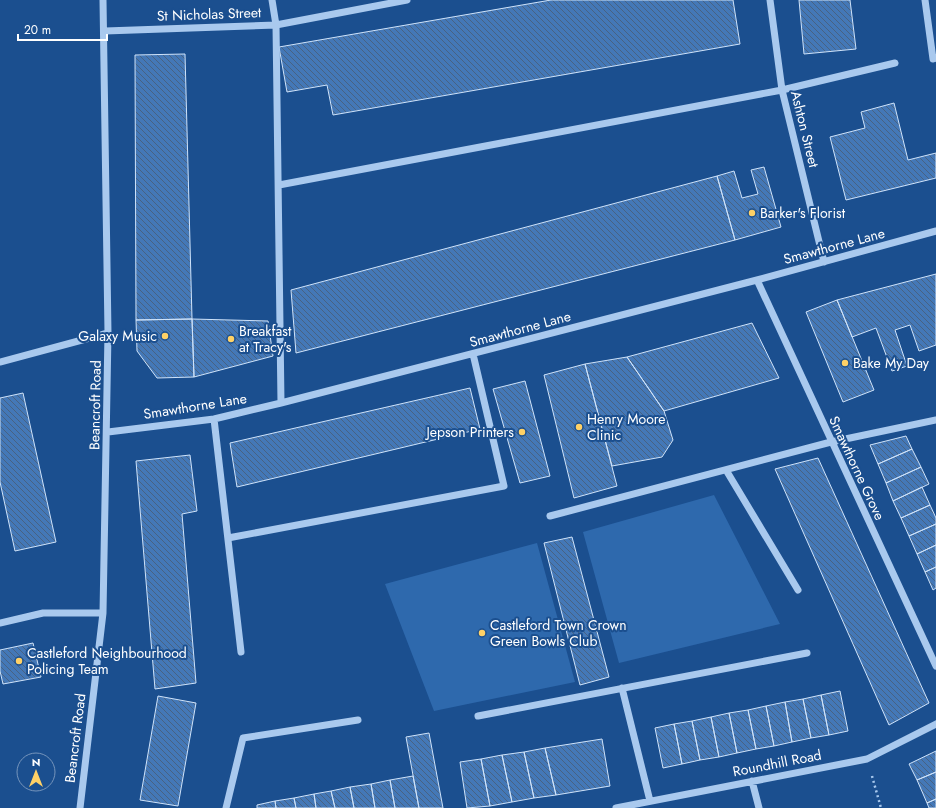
<svg xmlns="http://www.w3.org/2000/svg" width="936" height="808" font-family="Jost,sans-serif">
<style>
.pitch{fill:#2e69ad}
.building{fill:url(#building-back-hatch);stroke:#cfe3fa}
.lines{fill:none;stroke-linecap:round;stroke-linejoin:round}
.path{stroke:#a9c9ee;stroke-width:2.5;stroke-dasharray:2 3;stroke-linecap:butt}
.minor{stroke:#a9c9ee;stroke-width:7}
.poi-dot{fill:#ffd166;stroke:#1b4f8f;stroke-width:1.5}
.labels{text-anchor:middle;stroke-width:4;stroke-linejoin:round;paint-order:stroke}
.street-label{font-size:14px;fill:#fff;stroke:#1b4f8f}
.poi-label{font-size:14px;fill:#fff;stroke:#1b4f8f;text-anchor:start}
</style>
<defs>
<pattern id="building-back-hatch" width="6" height="6" patternUnits="userSpaceOnUse"><rect width="6" height="6" fill="#4478b7"/><path d="M-1 5l2 2M0 0l6 6M5-1l2 2" fill="none" stroke="#486282"/></pattern>
</defs>
<rect width="100%" height="100%" fill="#1b4f8f"/>
<path class="pitch" d="M 714,495 L 780,624 L 619,663 L 583,532 Z
M 537,543 L 575,682 L 434,711 L 385,584 Z"/>
<path class="building" d="M 551,0 L 733,0 L 740,44 L 333,115 L 327,85 L 287,92 L 279,47 Z
M 799,0 L 850,0 L 856,49 L 804,54 Z
M 185,54 L 192,319 L 136,320 L 135,55 Z
M 894,103 L 908,160 L 936,153 L 936,178 L 846,200 L 830,137 L 865,128 L 861,112 Z
M 764,167 L 781,227 L 735,240 L 717,176 L 734,171 L 742,198 L 758,194 L 751,170 Z
M 717,176 L 735,240 L 296,353 L 291,290 Z
M 936,274 L 936,345 L 919,351 L 910,325 L 895,330 L 907,366 L 892,371 L 876,328 L 852,337 L 837,300 Z
M 837,300 L 874,390 L 843,402 L 806,312 Z
M 192,319 L 194,377 L 157,378 L 137,351 L 136,320 Z
M 192,319 L 268,321 L 273,356 L 194,377 Z
M 752,323 L 779,378 L 664,411 L 627,357 Z
M 627,357 L 664,411 L 673,440 L 662,457 L 612,466 L 585,364 Z
M 585,364 L 617,486 L 574,498 L 544,375 Z
M 525,381 L 550,476 L 520,483 L 493,389 Z
M 470,388 L 480,429 L 237,487 L 230,443 Z
M 23,393 L 56,542 L 15,551 L 0,482 L 0,398 Z
M 906,436 L 912,449 L 878,464 L 870,445 Z
M 912,449 L 921,467 L 886,483 L 878,464 Z
M 190,455 L 197,511 L 182,514 L 196,683 L 155,689 L 136,461 Z
M 818,458 L 929,703 L 889,725 L 775,469 Z
M 921,467 L 929,484 L 893,501 L 886,483 Z
M 922,487 L 930,505 L 901,518 L 893,501 Z
M 930,505 L 936,518 L 936,524 L 909,536 L 901,518 Z
M 936,524 L 936,545 L 917,554 L 909,536 Z
M 572,537 L 609,677 L 580,685 L 544,543 Z
M 936,545 L 936,567 L 925,572 L 917,554 Z
M 936,567 L 936,588 L 933,590 L 925,572 Z
M 33,643 L 41,677 L 3,684 L 0,671 L 0,650 Z
M 840,691 L 848,731 L 829,735 L 821,695 Z
M 821,695 L 829,735 L 811,738 L 803,699 Z
M 158,696 L 196,703 L 178,806 L 140,800 Z
M 803,699 L 811,738 L 792,742 L 785,702 Z
M 785,702 L 792,742 L 774,746 L 766,706 Z
M 766,706 L 774,746 L 756,749 L 748,710 Z
M 748,710 L 756,749 L 737,753 L 729,713 Z
M 729,713 L 737,753 L 719,757 L 711,717 Z
M 711,717 L 719,757 L 700,760 L 692,721 Z
M 692,721 L 700,760 L 682,764 L 674,724 Z
M 674,724 L 682,764 L 663,768 L 655,728 Z
M 429,733 L 443,808 L 419,808 L 406,737 Z
M 602,739 L 610,786 L 556,795 L 545,748 Z
M 545,748 L 556,795 L 534,798 L 524,752 Z
M 936,751 L 936,772 L 917,780 L 909,764 Z
M 524,752 L 534,798 L 512,802 L 502,755 Z
M 502,755 L 512,802 L 490,806 L 481,759 Z
M 481,759 L 490,806 L 467,808 L 460,762 Z
M 936,772 L 936,799 L 927,803 L 917,780 Z
M 413,776 L 419,808 L 395,808 L 390,780 Z
M 390,780 L 395,808 L 375,808 L 371,784 Z
M 371,784 L 375,808 L 354,808 L 350,787 Z
M 350,787 L 354,808 L 335,808 L 331,791 Z
M 331,791 L 335,808 L 316,808 L 314,794 Z
M 314,794 L 316,808 L 296,808 L 294,798 Z
M 294,798 L 296,808 L 276,808 L 275,801 Z
M 936,799 L 936,808 L 929,808 L 927,803 Z
M 275,801 L 276,808 L 257,808 L 257,805 Z"/>
<g class="lines">
<path class="path" d="M 872,776 L 881,808"/>
<path class="minor" d="M 272,0 L 276,25 L 281,403
M 770,0 L 782,90 L 824,262
M 925,0 L 933,59 L 936,58
M 105,31 L 276,25 L 407,0
M 279,185 L 782,90 L 895,63
M 757,280 L 936,666
M 0,362 L 108,333
M 214,419 L 241,652
M 108,432 L 214,419 L 281,403 L 757,280 L 936,231
M 726,470 L 798,590
M 550,516 L 831,442 L 936,420
M 228,538 L 504,486 L 473,354
M 0,623 L 43,613 L 103,613
M 622,688 L 650,801
M 478,716 L 807,653
M 752,781 L 759,808
M 80,808 L 103,613 L 108,333 L 103,0
M 226,808 L 243,738 L 358,720
M 616,808 L 867,759 L 936,724"/>
</g>
<g class="poi-dot">
<circle cx="752" cy="213" r="4"/>
<circle cx="165" cy="336" r="4"/>
<circle cx="231" cy="339" r="4"/>
<circle cx="845" cy="363" r="4"/>
<circle cx="579" cy="427" r="4"/>
<circle cx="522" cy="432" r="4"/>
<circle cx="482" cy="633" r="4"/>
<circle cx="19" cy="661" r="4"/>
</g>
<g class="labels">
<g class="street-label">
<text transform="translate(209 14) rotate(-2)" y="5">St Nicholas Street</text>
<text transform="translate(805 129) rotate(76)" y="5">Ashton Street</text>
<text transform="translate(834 246) rotate(-15)" y="5">Smawthorne Lane</text>
<text transform="translate(520 329) rotate(-15)" y="5">Smawthorne Lane</text>
<text transform="translate(95 405) rotate(-89)" y="5">Beancroft Road</text>
<text transform="translate(195 406) rotate(-9)" y="5">Smawthorne Lane</text>
<text transform="translate(857 468) rotate(65)" y="5">Smawthorne Grove</text>
<text transform="translate(75 738) rotate(-83)" y="5">Beancroft Road</text>
<text transform="translate(777 763) rotate(-11)" y="5">Roundhill Road</text>
</g>
<g class="poi-label">
<text x="760" y="218">Barker's Florist</text>
<text x="239" y="336">Breakfast<tspan x="239" dy="16">at Tracy's</tspan></text>
<text x="157" y="341" text-anchor="end">Galaxy Music</text>
<text x="853" y="368">Bake My Day</text>
<text x="587" y="424">Henry Moore<tspan x="587" dy="16">Clinic</tspan></text>
<text x="514" y="437" text-anchor="end">Jepson Printers</text>
<text x="490" y="630">Castleford Town Crown<tspan x="490" dy="16">Green Bowls Club</tspan></text>
<text x="27" y="658">Castleford Neighbourhood<tspan x="27" dy="16">Policing Team</tspan></text>
</g>
</g>
<g transform="translate(36 772)"><circle r="19" fill="#1b4f8f" stroke="#7695bc"/>
<path d="M0-3L7 15L0 10L-7 15Z" fill="#ffd166"/>
<text y="-6" font-size="11" font-weight="bold" text-anchor="middle" fill="#ffffff">N</text>
</g>
<path d="M18 34v6h89v-6" fill="none" stroke="#ffffff" stroke-width="2"/>
<text x="24" y="34" font-size="12" fill="#ffffff" stroke="#1b4f8f" stroke-width="3" paint-order="stroke">20 m</text>
</svg>
